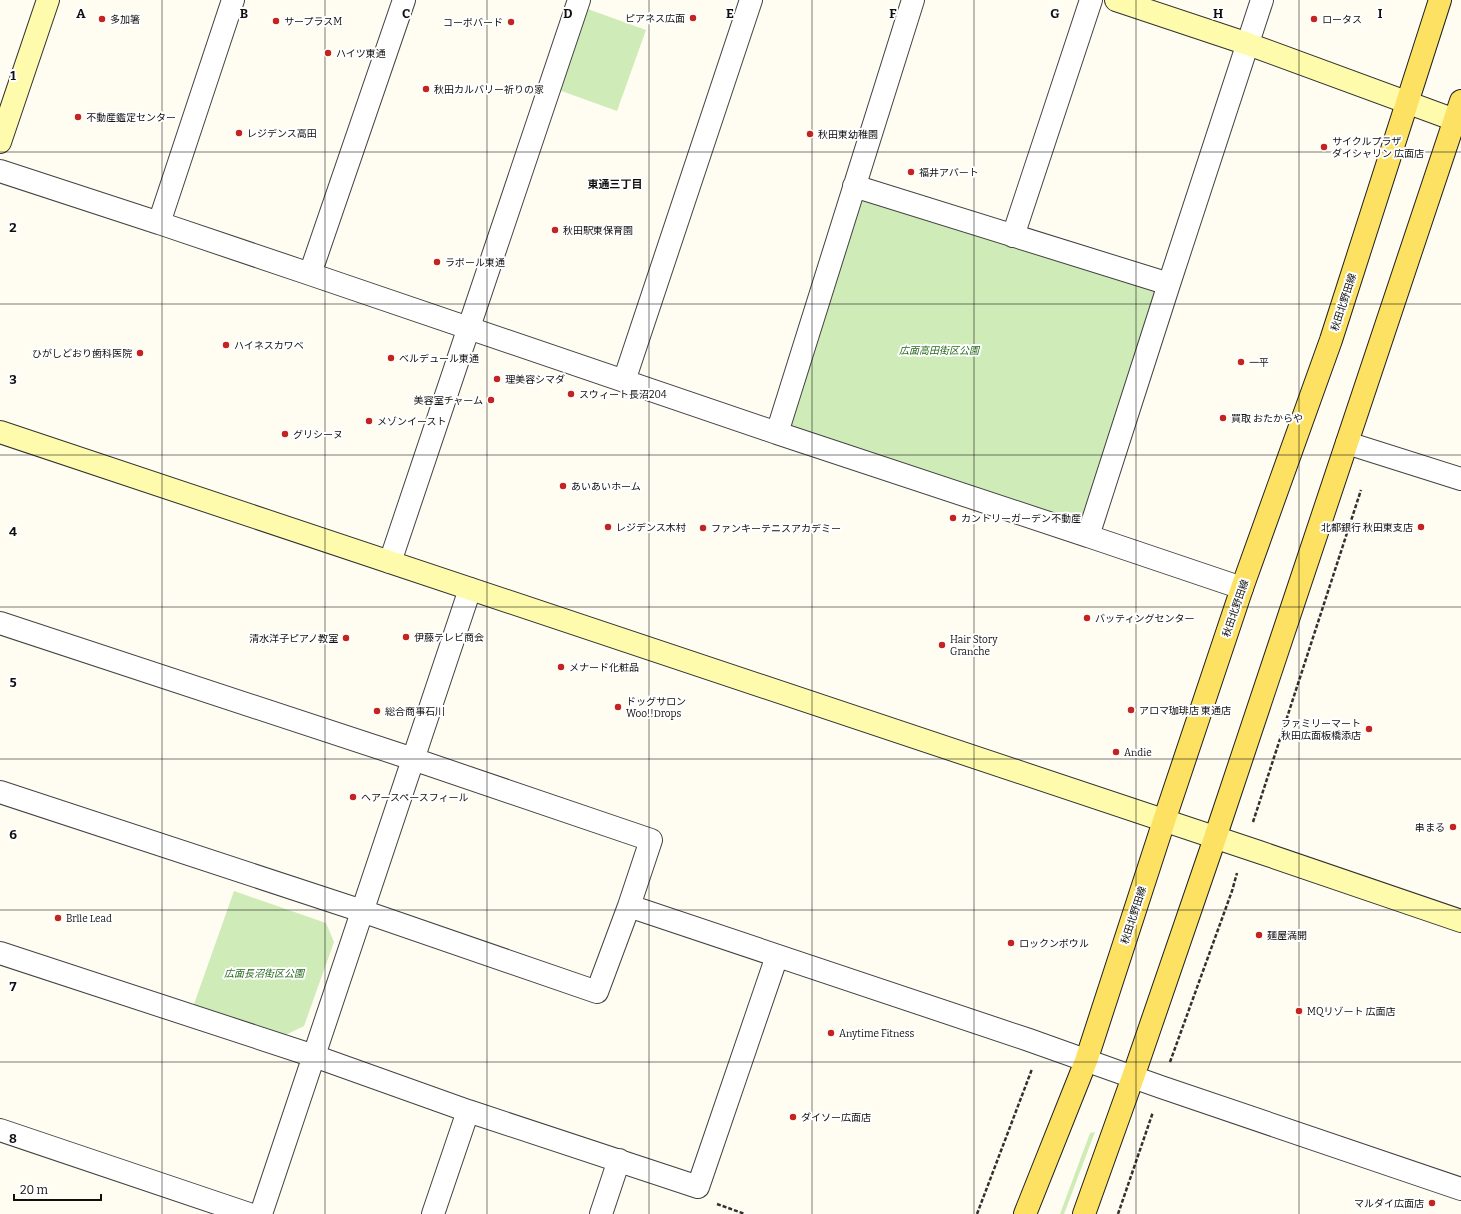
<svg xmlns="http://www.w3.org/2000/svg" width="1461" height="1214" font-family="Bitter,'Noto Sans JP',serif">
<style>
.green{fill:#cfebb8}
.lines{fill:none;stroke-linecap:round;stroke-linejoin:round}
.street-casing{stroke:#424242;stroke-width:24}
.secondary-casing{stroke:#313131;stroke-width:24}
.primary-casing{stroke:#202020;stroke-width:24}
.path{stroke:#313131;stroke-width:2.5;stroke-dasharray:4 2;stroke-linecap:butt}
.street{stroke:#fff;stroke-width:22}
.secondary{stroke:#fffbac;stroke-width:22}
.primary{stroke:#fde163;stroke-width:22}
.grid{fill:none;stroke:#0f0f0f;stroke-width:1;stroke-opacity:0.55}
.poi-dot{fill:#c42421;stroke:#fff;stroke-width:1.5}
.labels{text-anchor:middle;stroke-width:4;stroke-linejoin:round;paint-order:stroke}
.poi-label{font-size:10px;fill:#0f0f0f;stroke:#fff;text-anchor:start}
.street-label{font-size:10px;fill:#0f0f0f;stroke:#fff}
.park-label{font-size:10px;font-style:italic;fill:#276a1c;stroke:#fff}
.neighbourhood-label{font-size:11px;font-weight:bold;fill:#0f0f0f;stroke:#fff}
.grid-label{font-size:13px;text-anchor:middle;font-weight:bold;fill:#0f0f0f;stroke:#fff;stroke-width:4;stroke-linejoin:round;paint-order:stroke}
</style>
<rect width="100%" height="100%" fill="#fffdf1"/>
<path class="green" d="M 585,8 L 646,30 L 617,111 L 556,89 Z
M 854,186 L 1159,288 L 1082,530 L 777,433 Z
M 234,891 L 326,923 L 334,942 L 304,1026 L 279,1038 L 193,1007 Z
M 1095,1132 L 1064,1214 L 1060,1214 L 1090,1133 Z"/>
<g class="lines">
<defs>
<path id="street" d="M 233,0 L 159,223 L 310,274 L 404,0
M 913,0 L 777,433 L 1088,536 L 1169,284 L 1262,0
M 0,171 L 159,223
M 854,186 L 1169,284
M 1013,236 L 1091,0
M 310,274 L 777,433
M 624,381 L 751,0
M 1347,443 L 1461,479
M 1088,536 L 1242,588
M 390,562 L 579,0
M 0,623 L 413,759 L 651,840 L 629,906 L 1029,1040 L 1161,1087 L 1461,1189
M 0,792 L 362,911 L 597,992 L 629,906
M 0,953 L 314,1056 L 468,1111 L 698,1187 L 777,956
M 0,1130 L 249,1214
M 261,1214 L 470,589
M 433,1214 L 468,1111
M 601,1214 L 619,1160"/>
<path id="secondary" d="M 1116,0 L 1248,44 L 1455,120
M 0,142 L 48,0
M 0,432 L 1259,852 L 1461,921"/>
<path id="primary" d="M 1025,1214 L 1086,1061 L 1164,821 L 1242,588 L 1331,340 L 1440,0
M 1084,1214 L 1133,1077 L 1215,838 L 1461,101"/>
</defs>
<use href="#street" class="street-casing"/>
<use href="#secondary" class="secondary-casing"/>
<use href="#primary" class="primary-casing"/>
<path class="path" d="M 1253,822 L 1361,490
M 1170,1062 L 1232,891 L 1237,873
M 717,1204 L 745,1214
M 977,1214 L 1032,1069
M 1118,1214 L 1153,1112"/>
<use href="#street" class="street"/>
<use href="#secondary" class="secondary"/>
<use href="#primary" class="primary"/>
</g>
<path class="grid" d="M 162,0 L 162,1214M 325,0 L 325,1214M 487,0 L 487,1214M 649,0 L 649,1214M 812,0 L 812,1214M 974,0 L 974,1214M 1136,0 L 1136,1214M 1299,0 L 1299,1214M 0,152 L 1461,152M 0,304 L 1461,304M 0,455 L 1461,455M 0,607 L 1461,607M 0,759 L 1461,759M 0,910 L 1461,910M 0,1062 L 1461,1062"/>
<g class="poi-dot">
<circle cx="693" cy="18" r="4"/>
<circle cx="102" cy="19" r="4"/>
<circle cx="1314" cy="19" r="4"/>
<circle cx="276" cy="21" r="4"/>
<circle cx="511" cy="22" r="4"/>
<circle cx="328" cy="53" r="4"/>
<circle cx="426" cy="89" r="4"/>
<circle cx="78" cy="117" r="4"/>
<circle cx="239" cy="133" r="4"/>
<circle cx="810" cy="134" r="4"/>
<circle cx="1324" cy="147" r="4"/>
<circle cx="911" cy="172" r="4"/>
<circle cx="555" cy="230" r="4"/>
<circle cx="437" cy="262" r="4"/>
<circle cx="226" cy="345" r="4"/>
<circle cx="140" cy="353" r="4"/>
<circle cx="391" cy="358" r="4"/>
<circle cx="1241" cy="362" r="4"/>
<circle cx="497" cy="379" r="4"/>
<circle cx="571" cy="394" r="4"/>
<circle cx="491" cy="400" r="4"/>
<circle cx="1223" cy="418" r="4"/>
<circle cx="369" cy="421" r="4"/>
<circle cx="285" cy="434" r="4"/>
<circle cx="563" cy="486" r="4"/>
<circle cx="953" cy="518" r="4"/>
<circle cx="608" cy="527" r="4"/>
<circle cx="1421" cy="527" r="4"/>
<circle cx="703" cy="528" r="4"/>
<circle cx="1087" cy="618" r="4"/>
<circle cx="406" cy="637" r="4"/>
<circle cx="346" cy="638" r="4"/>
<circle cx="942" cy="645" r="4"/>
<circle cx="561" cy="667" r="4"/>
<circle cx="618" cy="707" r="4"/>
<circle cx="1131" cy="710" r="4"/>
<circle cx="377" cy="711" r="4"/>
<circle cx="1369" cy="729" r="4"/>
<circle cx="1116" cy="752" r="4"/>
<circle cx="353" cy="797" r="4"/>
<circle cx="1453" cy="827" r="4"/>
<circle cx="58" cy="918" r="4"/>
<circle cx="1259" cy="935" r="4"/>
<circle cx="1011" cy="943" r="4"/>
<circle cx="1299" cy="1011" r="4"/>
<circle cx="831" cy="1033" r="4"/>
<circle cx="793" cy="1117" r="4"/>
<circle cx="1432" cy="1203" r="4"/>
</g>
<g class="labels">
<g class="poi-label">
<text x="685" y="22" text-anchor="end">ピアネス広面</text>
<text x="110" y="23">多加箸</text>
<text x="1322" y="23">ロータス</text>
<text x="284" y="25">サープラスM</text>
<text x="503" y="26" text-anchor="end">コーポバード</text>
<text x="336" y="57">ハイツ東通</text>
<text x="434" y="93">秋田カルバリー祈りの家</text>
<text x="86" y="121">不動産鑑定センター</text>
<text x="247" y="137">レジデンス高田</text>
<text x="818" y="138">秋田東幼稚園</text>
<text x="1332" y="145">サイクルプラザ<tspan x="1332" dy="12">ダイシャリン 広面店</tspan></text>
<text x="919" y="176">福井アパート</text>
<text x="563" y="234">秋田駅東保育園</text>
<text x="445" y="266">ラポール東通</text>
<text x="234" y="349">ハイネスカワベ</text>
<text x="132" y="357" text-anchor="end">ひがしどおり歯科医院</text>
<text x="399" y="362">ベルデュール東通</text>
<text x="1249" y="366">一平</text>
<text x="505" y="383">理美容シマダ</text>
<text x="579" y="398">スウィート長沼204</text>
<text x="483" y="404" text-anchor="end">美容室チャーム</text>
<text x="1231" y="422">買取 おたからや</text>
<text x="377" y="425">メゾンイースト</text>
<text x="293" y="438">グリシーヌ</text>
<text x="571" y="490">あいあいホーム</text>
<text x="961" y="522">カントリーガーデン不動産</text>
<text x="616" y="531">レジデンス木村</text>
<text x="1413" y="531" text-anchor="end">北都銀行 秋田東支店</text>
<text x="711" y="532">ファンキーテニスアカデミー</text>
<text x="1095" y="622">バッティングセンター</text>
<text x="414" y="641">伊藤テレビ商会</text>
<text x="338" y="642" text-anchor="end">清水洋子ピアノ教室</text>
<text x="950" y="643">Hair Story<tspan x="950" dy="12">Granche</tspan></text>
<text x="569" y="671">メナード化粧品</text>
<text x="626" y="705">ドッグサロン<tspan x="626" dy="12">Woo!!Drops</tspan></text>
<text x="1139" y="714">アロマ珈琲店 東通店</text>
<text x="385" y="715">総合商事石川</text>
<text x="1361" y="727" text-anchor="end">ファミリーマート<tspan x="1361" dy="12">秋田広面板橋添店</tspan></text>
<text x="1124" y="756">Andie</text>
<text x="361" y="801">ヘアースペースフィール</text>
<text x="1445" y="831" text-anchor="end">串まる</text>
<text x="66" y="922">Brlle Lead</text>
<text x="1267" y="939">麺屋満開</text>
<text x="1019" y="947">ロックンボウル</text>
<text x="1307" y="1015">MQリゾート 広面店</text>
<text x="839" y="1037">Anytime Fitness</text>
<text x="801" y="1121">ダイソー広面店</text>
<text x="1424" y="1207" text-anchor="end">マルダイ広面店</text>
</g>
<g class="street-label">
<text transform="translate(1343 302) rotate(-72)" y="4">秋田北野田線</text>
<text transform="translate(1235 608) rotate(-71)" y="4">秋田北野田線</text>
<text transform="translate(1133 915) rotate(-72)" y="4">秋田北野田線</text>
</g>
<g class="park-label">
<text x="939" y="354">広面高田街区公園</text>
<text x="264" y="977">広面長沼街区公園</text>
</g>
<g class="neighbourhood-label">
<text x="615" y="188">東通三丁目</text>
</g>
</g>
<g class="grid-label">
<text x="81" y="18">A</text>
<text x="244" y="18">B</text>
<text x="406" y="18">C</text>
<text x="568" y="18">D</text>
<text x="730" y="18">E</text>
<text x="893" y="18">F</text>
<text x="1055" y="18">G</text>
<text x="1218" y="18">H</text>
<text x="1380" y="18">I</text>
<text x="13" y="80">1</text>
<text x="13" y="232">2</text>
<text x="13" y="384">3</text>
<text x="13" y="536">4</text>
<text x="13" y="687">5</text>
<text x="13" y="839">6</text>
<text x="13" y="991">7</text>
<text x="13" y="1143">8</text>
</g>
<path d="M14 1194v6h87v-6" fill="none" stroke="#0f0f0f" stroke-width="2"/>
<text x="20" y="1194" font-size="12" fill="#0f0f0f" stroke="#ffffff" stroke-width="3" paint-order="stroke">20 m</text>
</svg>
